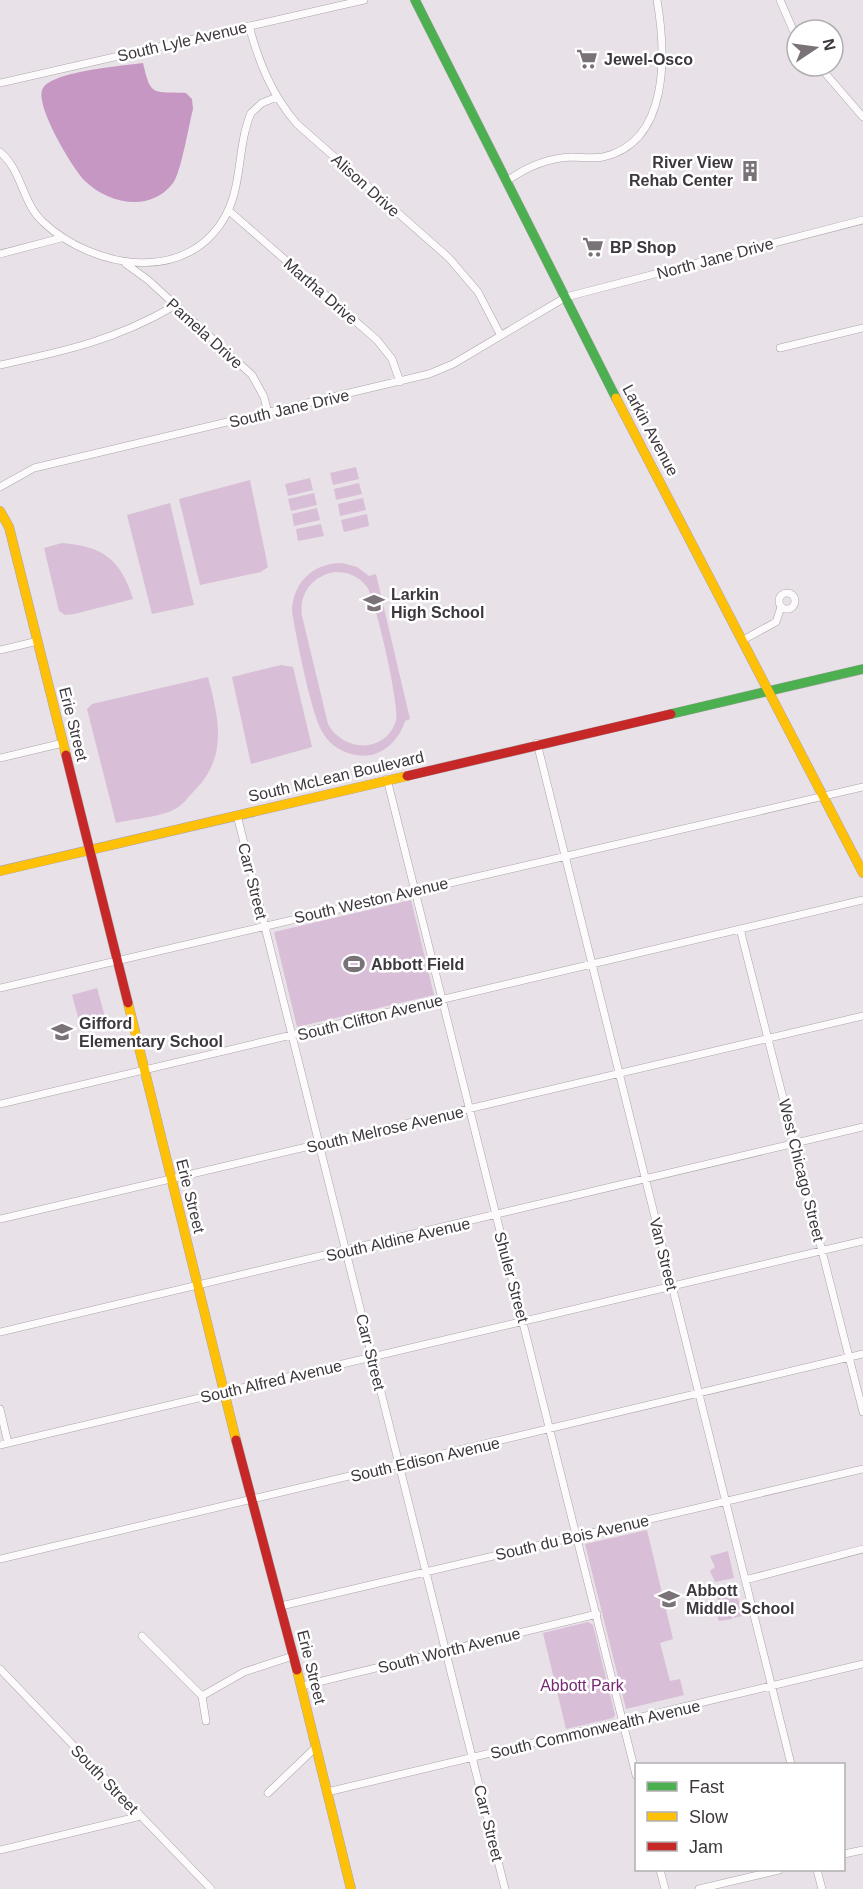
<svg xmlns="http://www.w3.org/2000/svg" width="863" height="1889" font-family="Arial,sans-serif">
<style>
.green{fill:#d8bed6;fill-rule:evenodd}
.water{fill:#c597c2}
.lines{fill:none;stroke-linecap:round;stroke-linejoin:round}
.street-casing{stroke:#aaa5aa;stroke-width:8}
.fast-casing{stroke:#aaa5aa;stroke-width:10}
.slow-casing{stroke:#aaa5aa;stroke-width:10}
.jam-casing{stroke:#aaa5aa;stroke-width:10}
.street{stroke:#fcfafb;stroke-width:7}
.fast{stroke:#4caf50;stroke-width:9}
.slow{stroke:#ffc107;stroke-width:9}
.jam{stroke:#c62828;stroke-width:9}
.labels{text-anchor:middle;stroke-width:5;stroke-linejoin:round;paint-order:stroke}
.street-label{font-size:16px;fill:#3d383d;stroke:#fff}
.poi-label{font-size:16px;font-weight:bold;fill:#3d383d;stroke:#fff;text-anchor:start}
.park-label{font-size:16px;fill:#752a73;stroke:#fff}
</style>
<rect width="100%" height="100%" fill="#e8e1e7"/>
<path class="green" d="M 356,467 L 359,479 L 333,485 L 330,473 Z
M 310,478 L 313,490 L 288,496 L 285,484 Z
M 250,480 L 268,567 L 261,572 L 200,585 L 179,499 Z
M 359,483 L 362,494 L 336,500 L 334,489 Z
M 314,493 L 317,505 L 291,511 L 288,499 Z
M 363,498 L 366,510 L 340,516 L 338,504 Z
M 170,503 L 194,605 L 152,614 L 127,515 Z
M 317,508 L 320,520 L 294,526 L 292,514 Z
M 367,514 L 369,526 L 344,532 L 341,520 Z
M 321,524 L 324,536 L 298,541 L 296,529 Z
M 62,543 C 102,546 121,559 133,599 L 74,614 L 65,615 L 59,611 L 44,548 Z
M 342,563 L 357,567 L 369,576 L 376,574 L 410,719 L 405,721 C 400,737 388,751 371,755 C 352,758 332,749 323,733 C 311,714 296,636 292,611 C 293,582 313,563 342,563 ZM 335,572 C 348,572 359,576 367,587 C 376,601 400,706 396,721 C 385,754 343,752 328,724 L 302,616 C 299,593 312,576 335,572 Z
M 281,665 L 293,667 L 312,747 L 251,764 L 232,677 Z
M 208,677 C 219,719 228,756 195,790 C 189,796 182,806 175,809 C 161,817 132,819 116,823 L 87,709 L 92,704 Z
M 411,900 L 434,995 L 297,1027 L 274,932 Z
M 97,988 L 105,1017 L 80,1024 L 72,995 Z
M 647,1530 L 673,1639 L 660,1643 L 670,1681 L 680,1679 L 684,1695 L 626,1709 L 585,1544 Z
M 728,1551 L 734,1578 L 715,1582 L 710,1571 L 715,1567 L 710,1556 Z
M 735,1583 L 742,1616 L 734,1618 L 733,1615 L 732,1619 L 719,1621 L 716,1614 L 726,1607 L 724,1600 L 718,1600 L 715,1589 Z
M 588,1622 L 593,1625 L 615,1715 L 613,1718 L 566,1729 L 543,1633 Z"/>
<path class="water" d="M 143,63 C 151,98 153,91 186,93 L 192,99 L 193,109 C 189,124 181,173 173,183 C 150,213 109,204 85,181 C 73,169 33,103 43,88 C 54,71 122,66 143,63 Z"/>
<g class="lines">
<defs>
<path id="street" d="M 780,0 L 797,39
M 249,26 C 259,63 272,95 297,124 L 449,258 L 478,292 L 500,334
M 819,66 L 863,117
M 0,83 L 364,0
M 0,152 C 22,170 22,203 43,222 C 93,269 191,287 228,211 C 242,181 238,143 251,113 L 262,103 L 277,97
M 507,181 C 525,168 547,158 571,157 C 582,157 592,159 603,157 C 670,142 666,53 657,0
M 228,210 L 377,340 L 392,359 L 400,382
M 0,254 L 61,238
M 126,264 L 148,280 L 252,375 L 264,397 L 268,413
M 780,348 L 863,328
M 0,365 C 65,351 116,340 174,306
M 0,487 L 34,468 L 429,374 L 453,364 L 566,297 L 863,220
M779 601a8 8 0 1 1 16 0a8 8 0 1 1-16 0Z
M 743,640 L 776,622 L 781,607
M 0,650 L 38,641
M 537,743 L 791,1764
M 0,758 L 63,743
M 387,779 L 636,1775
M 237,815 L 505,1889
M 740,929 L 863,1412
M 0,988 L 863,787
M 0,1104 L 863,900
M 0,1219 L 863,1016
M 0,1332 L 863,1127
M 0,1409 L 8,1443
M 0,1445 L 863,1241
M 0,1559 L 863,1354
M 745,1580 L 863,1549
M 281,1606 L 863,1469
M 142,1636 L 202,1696 L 244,1672 L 293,1656
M 0,1669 L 211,1889
M 302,1686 L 597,1614
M 202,1696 L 206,1721
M 327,1792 L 863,1664
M 268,1793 L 316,1747
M 0,1850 L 141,1816
M 844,1854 L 863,1850
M 660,1870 L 665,1889
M 817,1870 L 822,1889
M 699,1889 L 779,1870"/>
<path id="fast" d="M 415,0 L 616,398
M 671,714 L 863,669"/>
<path id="slow" d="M 616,398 L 863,873
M 0,511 L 9,527 L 66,755
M 0,871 L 407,776
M 128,1003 L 236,1440
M 297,1670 L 351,1889"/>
<path id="jam" d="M 66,755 L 128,1003
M 407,776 L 671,714
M 236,1440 L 297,1670"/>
</defs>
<use href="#street" class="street-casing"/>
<use href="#fast" class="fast-casing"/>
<use href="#slow" class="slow-casing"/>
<use href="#jam" class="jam-casing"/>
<use href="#street" class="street"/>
<use href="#fast" class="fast"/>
<use href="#slow" class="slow"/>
<use href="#jam" class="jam"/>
</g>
<defs>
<symbol id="supermarket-bare" viewBox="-9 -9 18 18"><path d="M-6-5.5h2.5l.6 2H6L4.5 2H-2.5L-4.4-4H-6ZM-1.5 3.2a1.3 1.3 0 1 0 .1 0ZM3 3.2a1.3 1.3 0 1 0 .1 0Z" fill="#797378" stroke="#fff" stroke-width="2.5" paint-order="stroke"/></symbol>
<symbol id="building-bare" viewBox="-9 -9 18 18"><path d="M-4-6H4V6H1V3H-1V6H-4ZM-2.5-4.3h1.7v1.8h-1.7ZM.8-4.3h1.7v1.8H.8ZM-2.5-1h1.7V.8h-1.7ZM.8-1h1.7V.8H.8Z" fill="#797378" stroke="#fff" stroke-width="2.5" paint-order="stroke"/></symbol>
<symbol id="school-bare" viewBox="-9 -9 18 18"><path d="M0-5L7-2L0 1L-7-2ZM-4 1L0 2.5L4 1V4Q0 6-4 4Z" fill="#797378" stroke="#fff" stroke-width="2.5" paint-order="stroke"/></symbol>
<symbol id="stadium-bare" viewBox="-9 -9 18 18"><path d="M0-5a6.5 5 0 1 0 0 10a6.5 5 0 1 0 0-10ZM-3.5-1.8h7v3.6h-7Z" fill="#797378" stroke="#fff" stroke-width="2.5" paint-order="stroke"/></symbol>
</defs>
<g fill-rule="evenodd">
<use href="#supermarket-bare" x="572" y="44" width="30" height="30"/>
<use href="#building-bare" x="735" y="156" width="30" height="30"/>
<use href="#supermarket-bare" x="578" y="232" width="30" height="30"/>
<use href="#school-bare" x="359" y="588" width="30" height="30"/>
<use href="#stadium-bare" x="339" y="949" width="30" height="30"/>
<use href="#school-bare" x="47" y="1017" width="30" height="30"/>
<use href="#school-bare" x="654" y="1584" width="30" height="30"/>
</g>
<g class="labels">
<g class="street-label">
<text transform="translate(182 41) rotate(-13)" y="6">South Lyle Avenue</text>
<text transform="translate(366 185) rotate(42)" y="6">Alison Drive</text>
<text transform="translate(715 258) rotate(-15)" y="6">North Jane Drive</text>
<text transform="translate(321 291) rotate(41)" y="6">Martha Drive</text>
<text transform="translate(205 333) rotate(42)" y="6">Pamela Drive</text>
<text transform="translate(289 408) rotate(-13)" y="6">South Jane Drive</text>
<text transform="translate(651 430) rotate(62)" y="6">Larkin Avenue</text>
<text transform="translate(74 724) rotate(76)" y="6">Erie Street</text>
<text transform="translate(336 776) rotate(-13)" y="6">South McLean Boulevard</text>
<text transform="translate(253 881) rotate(76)" y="6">Carr Street</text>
<text transform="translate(371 900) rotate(-13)" y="6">South Weston Avenue</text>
<text transform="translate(370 1017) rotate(-14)" y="6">South Clifton Avenue</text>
<text transform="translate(385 1129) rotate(-13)" y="6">South Melrose Avenue</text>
<text transform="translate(802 1170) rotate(76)" y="6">West Chicago Street</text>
<text transform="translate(191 1196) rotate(76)" y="6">Erie Street</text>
<text transform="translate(398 1239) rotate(-13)" y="6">South Aldine Avenue</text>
<text transform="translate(664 1254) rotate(76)" y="6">Van Street</text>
<text transform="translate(512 1277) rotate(75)" y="6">Shuler Street</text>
<text transform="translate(371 1352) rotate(76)" y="6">Carr Street</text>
<text transform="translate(271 1381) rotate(-13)" y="6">South Alfred Avenue</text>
<text transform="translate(425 1459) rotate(-13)" y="6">South Edison Avenue</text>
<text transform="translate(572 1537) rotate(-13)" y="6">South du Bois Avenue</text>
<text transform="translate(449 1650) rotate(-14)" y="6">South Worth Avenue</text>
<text transform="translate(312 1667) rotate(76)" y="6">Erie Street</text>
<text transform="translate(595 1729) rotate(-13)" y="6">South Commonwealth Avenue</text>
<text transform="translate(105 1779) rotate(46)" y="6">South Street</text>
<text transform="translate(489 1823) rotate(76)" y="6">Carr Street</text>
</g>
<g class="poi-label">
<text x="604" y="65">Jewel-Osco</text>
<text x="733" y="168" text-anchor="end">River View<tspan x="733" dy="18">Rehab Center</tspan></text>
<text x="610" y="253">BP Shop</text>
<text x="391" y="600">Larkin<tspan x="391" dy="18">High School</tspan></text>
<text x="371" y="970">Abbott Field</text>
<text x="79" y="1029">Gifford<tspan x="79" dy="18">Elementary School</tspan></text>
<text x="686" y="1596">Abbott<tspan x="686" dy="18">Middle School</tspan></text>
</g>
<g class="park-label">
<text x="582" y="1691">Abbott Park</text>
</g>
</g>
<rect x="635" y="1763" width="210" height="108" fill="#ffffff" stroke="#b1afb1" stroke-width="1.5"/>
<rect x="647" y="1782" width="30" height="9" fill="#4caf50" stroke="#b1afb1" stroke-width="1.5"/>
<text x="689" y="1793" font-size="18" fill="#3d383d">Fast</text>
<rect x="647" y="1812" width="30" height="9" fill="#ffc107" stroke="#b1afb1" stroke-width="1.5"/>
<text x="689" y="1823" font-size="18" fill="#3d383d">Slow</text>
<rect x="647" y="1842" width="30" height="9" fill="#c62828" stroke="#b1afb1" stroke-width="1.5"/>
<text x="689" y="1853" font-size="18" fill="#3d383d">Jam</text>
<g transform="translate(815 48) rotate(77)"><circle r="28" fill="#ffffff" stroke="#b1afb1" stroke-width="1.5"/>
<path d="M0-4.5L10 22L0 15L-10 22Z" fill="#797378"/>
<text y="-9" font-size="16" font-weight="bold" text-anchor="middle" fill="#3d383d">N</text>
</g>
</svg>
